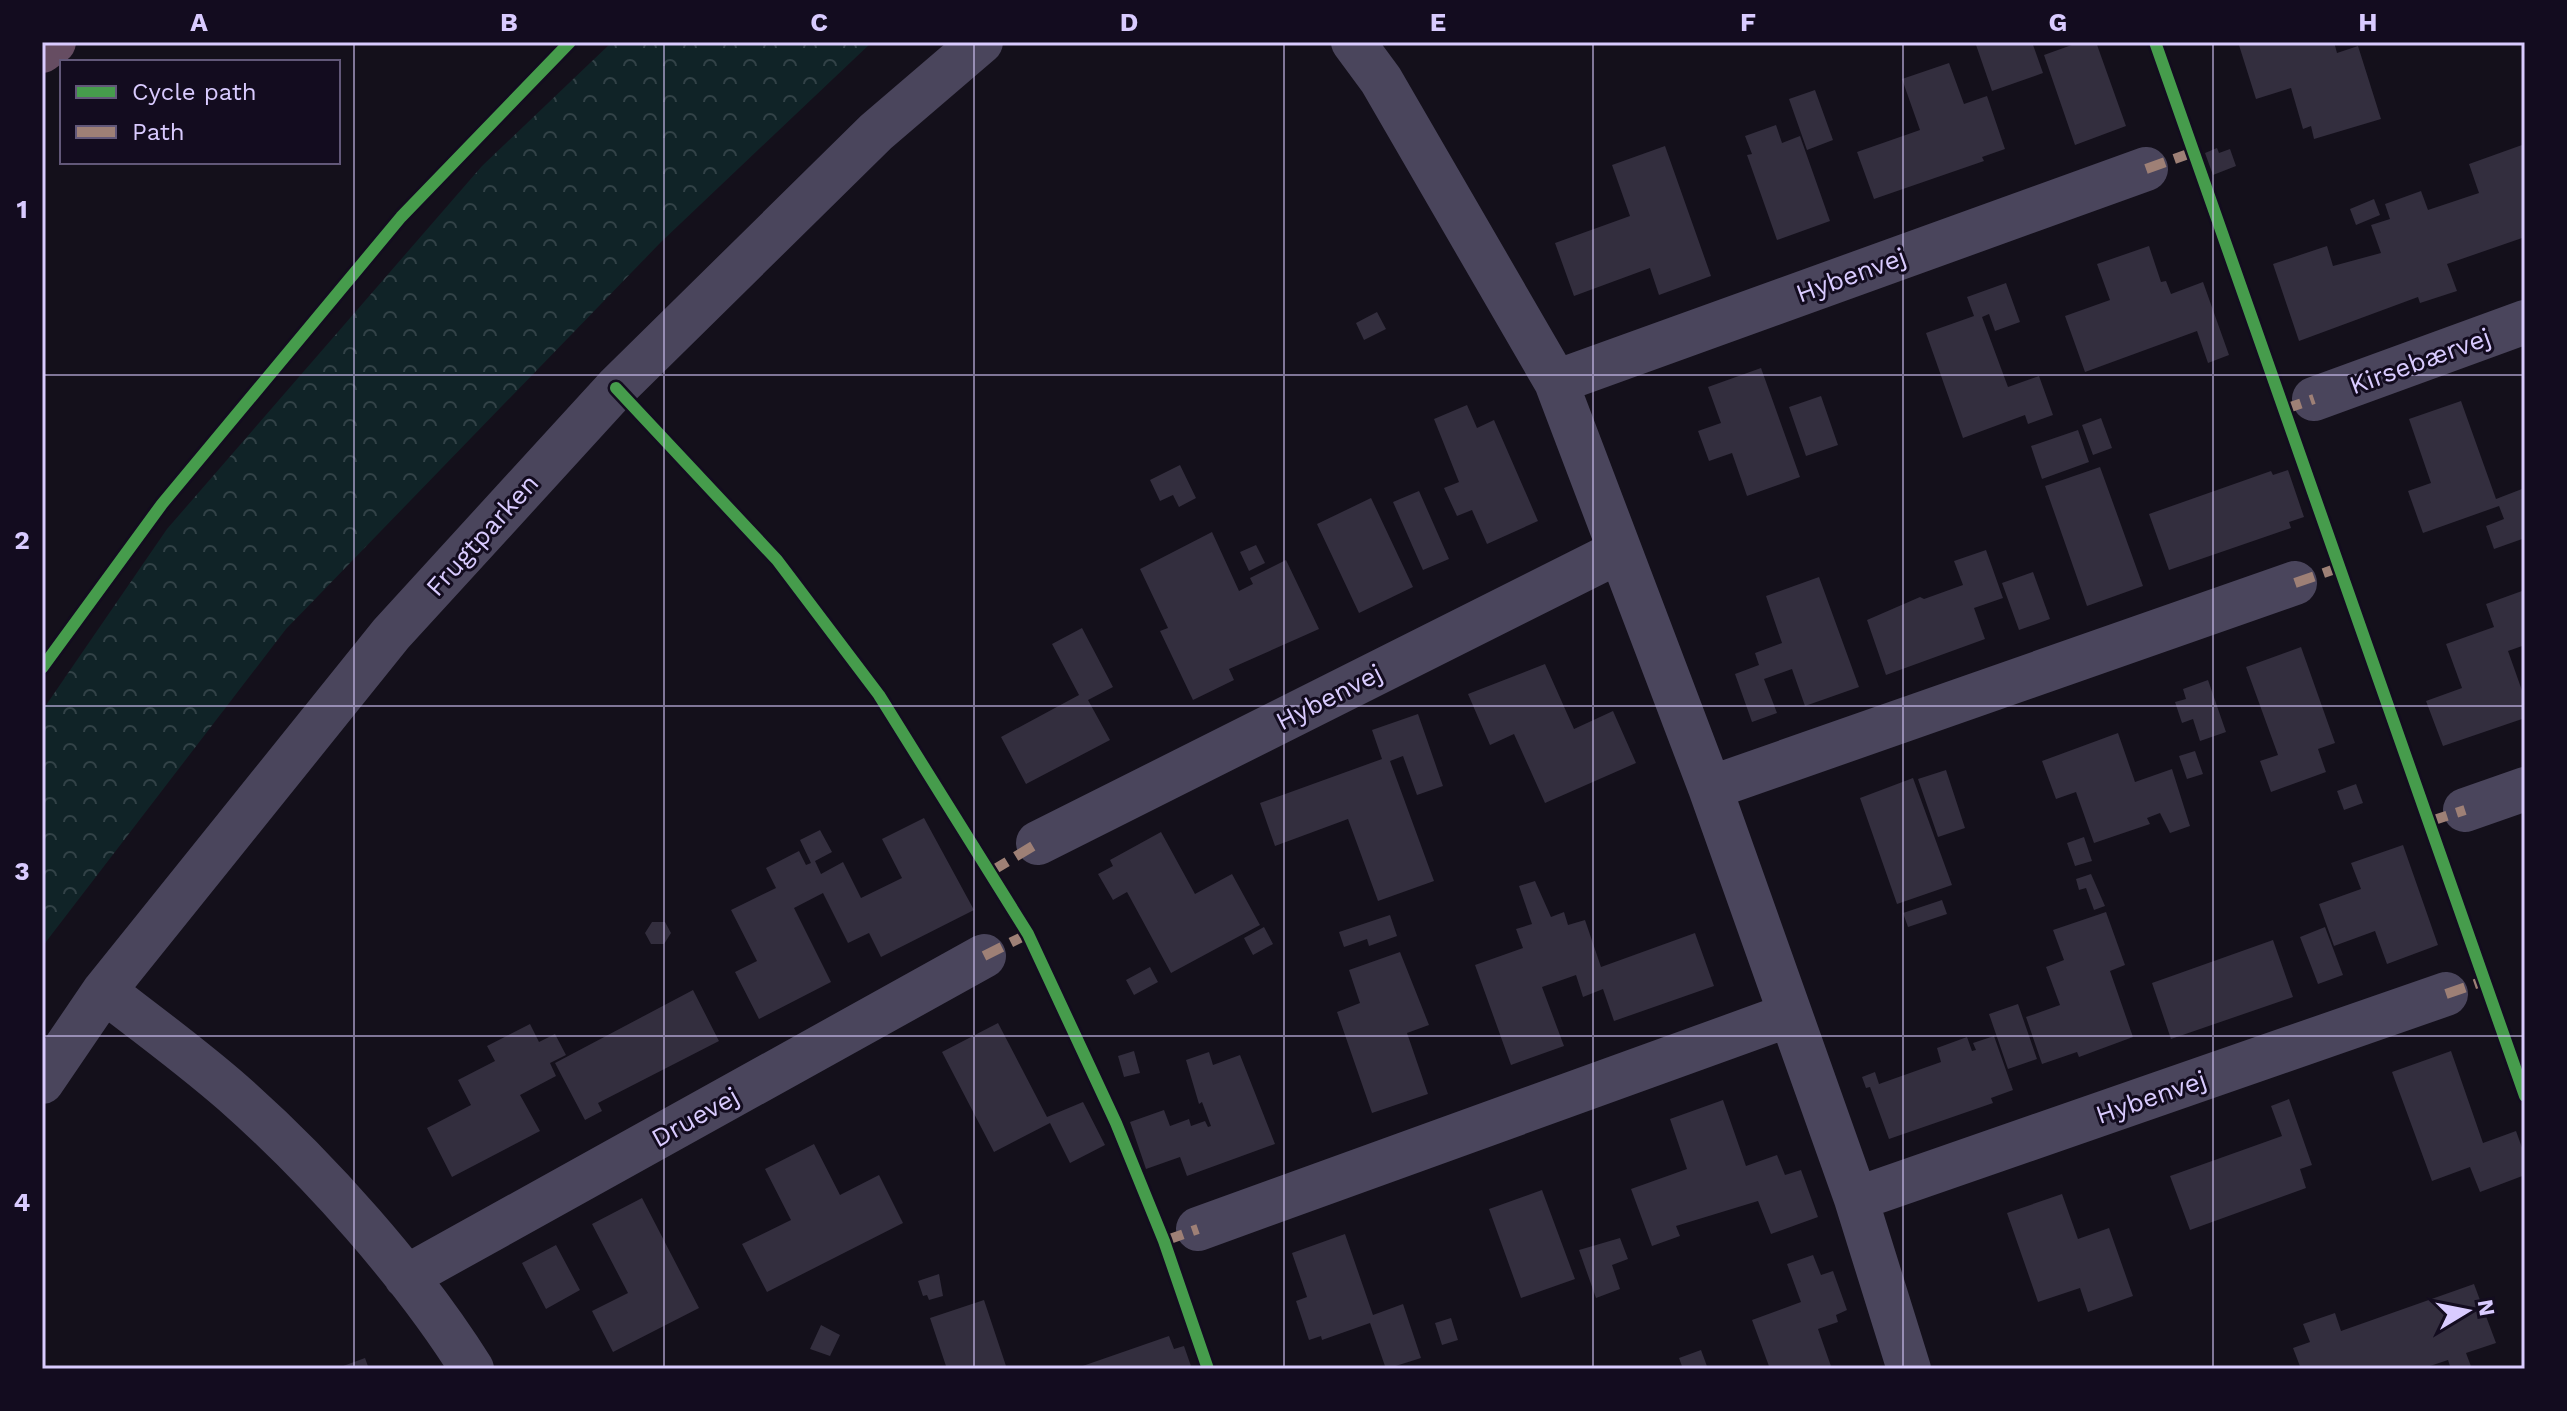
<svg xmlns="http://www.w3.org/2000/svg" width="2567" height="1411" font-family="'Work Sans',sans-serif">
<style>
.forest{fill:url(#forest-crowns)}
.building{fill:#332e3e}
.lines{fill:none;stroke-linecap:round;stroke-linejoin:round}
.minor{stroke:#4a455c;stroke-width:44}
.highway{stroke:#664d62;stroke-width:44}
.quiet{stroke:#9e8076;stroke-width:10;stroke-dasharray:20 10;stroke-linecap:butt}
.cycleway-casing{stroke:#130c1f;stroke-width:17}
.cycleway{stroke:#469c4c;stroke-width:12}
.grid{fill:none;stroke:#d9cbff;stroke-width:2;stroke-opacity:0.55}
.labels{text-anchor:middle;stroke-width:6;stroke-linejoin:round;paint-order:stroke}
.street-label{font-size:26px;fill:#d9cbff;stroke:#130c1f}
.neatline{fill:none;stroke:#d9cbff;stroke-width:3}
.grid-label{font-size:26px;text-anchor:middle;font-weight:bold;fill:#d9cbff}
</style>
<defs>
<pattern id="forest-crowns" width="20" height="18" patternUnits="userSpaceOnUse" patternTransform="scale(2)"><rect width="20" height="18" fill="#102327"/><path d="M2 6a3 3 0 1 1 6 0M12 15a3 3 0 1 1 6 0" fill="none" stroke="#324247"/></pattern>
</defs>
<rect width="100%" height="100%" fill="#14101b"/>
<path class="forest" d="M 612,42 L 872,42 L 661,242 L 286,629 L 42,947 L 42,711 L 167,529 L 482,166 Z"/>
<path class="building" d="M 1975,42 L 2032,42 L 2043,73 L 1992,91 Z
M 2080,42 L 2096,42 L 2126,126 L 2075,145 L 2044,55 Z
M 2238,42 L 2334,42 L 2337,53 L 2358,46 L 2381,119 L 2314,139 L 2311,126 L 2303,129 L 2291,88 L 2256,99 Z
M 1949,63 L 1964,104 L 1987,96 L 2005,149 L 1982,157 L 1984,161 L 1874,199 L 1857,152 L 1920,130 L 1902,79 Z
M 1815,90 L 1833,140 L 1807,150 L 1789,99 Z
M 1776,125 L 1782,143 L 1800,136 L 1830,221 L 1777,240 L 1747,155 L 1752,154 L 1745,136 Z
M 2522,145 L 2525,237 L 2447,264 L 2457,291 L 2420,303 L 2418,297 L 2299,341 L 2273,264 L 2327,246 L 2333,266 L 2381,253 L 2371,225 L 2390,219 L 2385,204 L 2421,191 L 2428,210 L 2479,193 L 2469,164 Z
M 1665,146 L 1711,276 L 1659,295 L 1650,268 L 1574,296 L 1555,243 L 1630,216 L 1612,165 Z
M 2217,148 L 2219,153 L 2230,149 L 2236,166 L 2213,175 L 2205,153 Z
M 2374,199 L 2380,215 L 2356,225 L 2350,209 Z
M 2149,246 L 2161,282 L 2166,281 L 2171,294 L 2203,282 L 2229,355 L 2208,363 L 2197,331 L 2085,372 L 2065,316 L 2110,300 L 2097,264 Z
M 2006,283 L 2020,322 L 1995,331 L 1989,314 L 1982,317 L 2008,387 L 2039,376 L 2053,415 L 2028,424 L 2025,415 L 1963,438 L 1926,333 L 1974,316 L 1967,297 Z
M 1377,312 L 1386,329 L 1364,340 L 1356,323 Z
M 1761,368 L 1800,477 L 1747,496 L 1732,453 L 1709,461 L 1698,431 L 1721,423 L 1708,387 Z
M 1821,396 L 1838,445 L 1806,456 L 1789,407 Z
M 2461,401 L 2496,499 L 2522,489 L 2525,498 L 2525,538 L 2494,549 L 2486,526 L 2504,519 L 2499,506 L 2423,533 L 2408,491 L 2431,483 L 2409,419 Z
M 1467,405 L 1477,428 L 1494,420 L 1538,521 L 1487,544 L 1472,510 L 1457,516 L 1444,488 L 1459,482 L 1434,419 Z
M 2101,418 L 2112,448 L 2093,455 L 2082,425 Z
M 2078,430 L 2089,462 L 2042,479 L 2031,446 Z
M 1180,465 L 1196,498 L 1179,507 L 1173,495 L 1160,501 L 1150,480 Z
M 2100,467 L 2143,586 L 2087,606 L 2045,486 Z
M 2288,470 L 2304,517 L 2289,522 L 2291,528 L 2169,570 L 2149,514 L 2271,471 L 2273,475 Z
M 1419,491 L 1449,559 L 1423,570 L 1393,502 Z
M 1371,498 L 1413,587 L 1359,613 L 1317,524 Z
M 1212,532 L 1239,591 L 1253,584 L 1250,578 L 1286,560 L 1319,629 L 1229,669 L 1234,680 L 1193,700 L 1160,631 L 1168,628 L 1140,569 Z
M 1256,545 L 1265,563 L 1249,571 L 1240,552 Z
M 1986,550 L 2003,598 L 1974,608 L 1985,639 L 1886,675 L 1867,620 L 1920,597 L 1924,599 L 1963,585 L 1954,561 Z
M 2033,572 L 2050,619 L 2019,630 L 2002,583 Z
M 1819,577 L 1859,687 L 1805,706 L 1792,669 L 1764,679 L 1777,713 L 1752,722 L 1735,674 L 1759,665 L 1755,653 L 1782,643 L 1766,596 Z
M 2522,591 L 2525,645 L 2508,651 L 2525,699 L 2525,718 L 2443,746 L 2426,701 L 2462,688 L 2446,644 L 2494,627 L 2486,604 Z
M 1082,628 L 1113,687 L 1088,700 L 1110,740 L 1026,784 L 1001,737 L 1079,695 L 1052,644 Z
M 2301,647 L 2335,743 L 2318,749 L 2326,772 L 2271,792 L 2260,761 L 2278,755 L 2246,667 Z
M 1545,664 L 1574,729 L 1613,711 L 1636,763 L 1545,803 L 1514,734 L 1490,745 L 1468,694 Z
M 2208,680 L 2226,732 L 2200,741 L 2193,719 L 2182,723 L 2175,702 L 2186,699 L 2183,689 Z
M 1418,714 L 1443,786 L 1417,795 L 1403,756 L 1390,761 L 1434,881 L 1378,901 L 1348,819 L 1275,846 L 1260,803 L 1382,759 L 1372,730 Z
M 2118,733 L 2135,782 L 2172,769 L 2190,826 L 2170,833 L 2160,813 L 2147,818 L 2150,824 L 2094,843 L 2076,792 L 2056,799 L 2042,761 Z
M 2195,751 L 2203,774 L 2187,779 L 2179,756 Z
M 1946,770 L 1965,828 L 1938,837 L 1918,779 Z
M 1913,778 L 1952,885 L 1897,904 L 1860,798 Z
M 2356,784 L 2363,803 L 2344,810 L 2337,791 Z
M 924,818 L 974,910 L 881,957 L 869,933 L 848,943 L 823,893 L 794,908 L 831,982 L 759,1019 L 735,972 L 757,961 L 731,910 L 776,888 L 766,868 L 799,851 L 806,865 L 811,863 L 800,840 L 820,830 L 832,852 L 815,861 L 821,874 L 843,862 L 861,898 L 902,878 L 882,839 Z
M 1161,832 L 1195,894 L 1232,874 L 1260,925 L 1171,973 L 1127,892 L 1113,900 L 1098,874 L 1113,866 L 1110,860 Z
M 2084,837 L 2092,861 L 2075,866 L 2067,843 Z
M 2403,845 L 2438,945 L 2387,964 L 2375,931 L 2334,946 L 2319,904 L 2361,889 L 2351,863 Z
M 2091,874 L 2105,906 L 2094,910 L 2086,888 L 2079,890 L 2076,879 Z
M 1535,881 L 1551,917 L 1564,912 L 1568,925 L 1585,920 L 1601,967 L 1695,933 L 1714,986 L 1614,1021 L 1603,989 L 1583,997 L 1576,975 L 1542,987 L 1564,1046 L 1511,1065 L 1475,965 L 1523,948 L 1516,929 L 1532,924 L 1519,886 Z
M 1942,900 L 1947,914 L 1908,927 L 1903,913 Z
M 2106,912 L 2125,965 L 2110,971 L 2133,1037 L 2079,1057 L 2077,1052 L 2042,1064 L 2026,1017 L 2060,1005 L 2046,967 L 2064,960 L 2053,930 Z
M 1390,915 L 1397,936 L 1369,946 L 1367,939 L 1344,947 L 1339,932 Z
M 652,922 L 665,922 L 671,933 L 664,944 L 651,944 L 645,933 Z
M 1264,927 L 1273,944 L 1253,955 L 1244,938 Z
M 2325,927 L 2343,975 L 2318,984 L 2300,937 Z
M 2273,940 L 2293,997 L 2171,1039 L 2152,983 Z
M 1400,952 L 1429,1025 L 1407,1033 L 1428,1094 L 1372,1113 L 1337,1012 L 1360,1003 L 1349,970 Z
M 1150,967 L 1158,982 L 1134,995 L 1126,980 Z
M 693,990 L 719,1041 L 598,1103 L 602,1111 L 585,1120 L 555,1063 Z
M 2018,1004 L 2037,1059 L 2008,1069 L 1989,1014 Z
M 998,1023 L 1047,1117 L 1083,1102 L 1105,1145 L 1070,1163 L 1050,1123 L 994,1152 L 942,1052 Z
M 530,1024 L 539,1042 L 555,1034 L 566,1055 L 550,1063 L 556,1076 L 520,1095 L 540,1131 L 452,1177 L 427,1128 L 471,1105 L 458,1080 L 495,1061 L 487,1046 Z
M 1994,1036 L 2013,1090 L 1991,1098 L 1993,1103 L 1889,1139 L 1870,1087 L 1866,1088 L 1862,1077 L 1875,1072 L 1879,1084 L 1941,1062 L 1937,1048 L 1967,1037 L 1972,1051 L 1976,1050 L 1973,1043 Z
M 1134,1051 L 1140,1073 L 1124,1077 L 1118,1056 Z
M 2451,1051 L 2483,1143 L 2516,1131 L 2525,1156 L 2525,1175 L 2480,1192 L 2470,1167 L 2432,1181 L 2392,1072 Z
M 1209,1052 L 1213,1065 L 1240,1055 L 1275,1144 L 1187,1176 L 1180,1157 L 1146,1169 L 1130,1122 L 1164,1110 L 1170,1126 L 1189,1119 L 1191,1126 L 1205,1121 L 1208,1127 L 1211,1126 L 1202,1102 L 1199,1104 L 1186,1060 Z
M 2289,1099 L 2312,1165 L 2300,1169 L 2306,1188 L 2190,1230 L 2170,1176 L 2282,1136 L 2271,1106 Z
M 1723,1100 L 1746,1166 L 1777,1155 L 1785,1175 L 1801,1170 L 1818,1217 L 1771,1234 L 1758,1201 L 1676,1226 L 1680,1236 L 1652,1246 L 1631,1189 L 1687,1169 L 1670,1119 Z
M 814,1144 L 840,1195 L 879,1175 L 903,1223 L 767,1292 L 742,1244 L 791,1220 L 765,1169 Z
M 1542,1190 L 1575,1279 L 1521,1298 L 1489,1209 Z
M 2062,1194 L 2078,1239 L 2109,1228 L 2133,1296 L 2088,1312 L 2080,1288 L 2038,1302 L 2007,1213 Z
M 642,1198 L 699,1308 L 613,1352 L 592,1311 L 628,1293 L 592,1224 Z
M 1345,1234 L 1373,1315 L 1403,1304 L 1421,1358 L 1386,1369 L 1370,1323 L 1322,1340 L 1321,1336 L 1309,1340 L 1296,1301 L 1307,1297 L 1292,1253 Z
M 1620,1238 L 1628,1259 L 1612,1265 L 1620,1289 L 1596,1298 L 1579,1250 Z
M 556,1245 L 580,1290 L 546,1309 L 522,1263 Z
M 1813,1255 L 1821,1275 L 1833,1271 L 1847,1310 L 1836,1315 L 1838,1322 L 1818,1329 L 1832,1369 L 1770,1369 L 1752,1320 L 1801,1302 L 1787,1264 Z
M 939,1274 L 943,1296 L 929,1300 L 927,1295 L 923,1296 L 918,1281 Z
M 2474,1284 L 2496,1343 L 2466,1353 L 2472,1369 L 2451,1369 L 2448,1360 L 2421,1369 L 2301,1369 L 2293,1348 L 2310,1342 L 2303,1324 L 2335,1313 L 2341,1331 Z
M 984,1300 L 1007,1369 L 947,1369 L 930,1318 Z
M 1451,1318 L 1458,1340 L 1442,1345 L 1435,1323 Z
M 821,1325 L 840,1335 L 830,1356 L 810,1349 Z
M 1169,1336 L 1174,1349 L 1184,1346 L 1192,1369 L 1074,1369 Z
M 1701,1350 L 1708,1369 L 1683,1369 L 1679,1358 Z
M 365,1358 L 369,1369 L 335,1369 Z"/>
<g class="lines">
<path class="minor" d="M 1353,42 L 1381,80 L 1556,382 L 1710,788 L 1856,1199 L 1909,1369
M 1556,382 L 2146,169
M 2314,399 L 2525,322
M 1710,788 L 2295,583
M 2465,810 L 2525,789
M 1038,843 L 1620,551
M 104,991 C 147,1024 192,1057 233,1093 C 318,1168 412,1273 472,1369
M 42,1082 L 104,991 L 391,634 L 616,388 L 876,132 L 981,42
M 1856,1199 L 2446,994
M 1198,1229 L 1789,1015
M 406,1277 L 984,956"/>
<path class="highway" d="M 42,51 L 54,42"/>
<path class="quiet" d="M 2146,169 L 2191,153
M 2282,410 L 2314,399
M 2295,583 L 2338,568
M 2428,822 L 2465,810
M 990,872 L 1038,843
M 984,956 L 1028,934
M 2446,994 L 2484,981
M 1164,1241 L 1198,1229"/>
<defs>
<path id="cycleway" d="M 2155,42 L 2525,1096
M 616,388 L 777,560 L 879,695 L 1028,934 L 1116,1123 L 1164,1241 L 1208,1369
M 42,668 L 162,504 L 401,217 L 570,42"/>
</defs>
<use href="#cycleway" class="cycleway-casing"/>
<use href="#cycleway" class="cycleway"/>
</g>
<path class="grid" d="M 354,42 L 354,1369M 664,42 L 664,1369M 974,42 L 974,1369M 1284,42 L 1284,1369M 1593,42 L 1593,1369M 1903,42 L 1903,1369M 2213,42 L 2213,1369M 42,375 L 2525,375M 42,706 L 2525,706M 42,1036 L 2525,1036"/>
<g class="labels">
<g class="street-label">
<text transform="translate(1851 275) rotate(-20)" y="9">Hybenvej</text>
<text transform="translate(2420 361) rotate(-20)" y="9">Kirsebærvej</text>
<text transform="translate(482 535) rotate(-48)" y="9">Frugtparken</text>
<text transform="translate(1329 697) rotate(-27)" y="9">Hybenvej</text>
<text transform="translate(2151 1097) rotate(-19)" y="9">Hybenvej</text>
<text transform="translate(695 1117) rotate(-29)" y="9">Druevej</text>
</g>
</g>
<rect width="2567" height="1411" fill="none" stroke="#130c1f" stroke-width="88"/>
<rect x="60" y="60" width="280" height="104" fill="#130c1f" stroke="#625879" stroke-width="2"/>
<rect x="76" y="86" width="40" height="12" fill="#469c4c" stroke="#625879" stroke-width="2"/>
<text x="132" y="100" font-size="24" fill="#d9cbff">Cycle path</text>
<rect x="76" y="126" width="40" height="12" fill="#9e8076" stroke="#625879" stroke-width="2"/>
<text x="132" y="140" font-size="24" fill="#d9cbff">Path</text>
<g transform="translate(2467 1311) rotate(80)" stroke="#130c1f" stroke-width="6" paint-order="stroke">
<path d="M0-6L14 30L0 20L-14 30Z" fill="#d9cbff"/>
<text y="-12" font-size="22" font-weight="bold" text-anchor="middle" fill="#d9cbff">N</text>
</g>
<rect x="44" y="44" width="2479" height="1323" class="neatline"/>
<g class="grid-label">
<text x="199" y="31">A</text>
<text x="509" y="31">B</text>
<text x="819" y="31">C</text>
<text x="1129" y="31">D</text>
<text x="1438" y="31">E</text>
<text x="1748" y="31">F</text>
<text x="2058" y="31">G</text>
<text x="2368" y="31">H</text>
<text x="22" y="218">1</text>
<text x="22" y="549">2</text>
<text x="22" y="880">3</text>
<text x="22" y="1211">4</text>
</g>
</svg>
